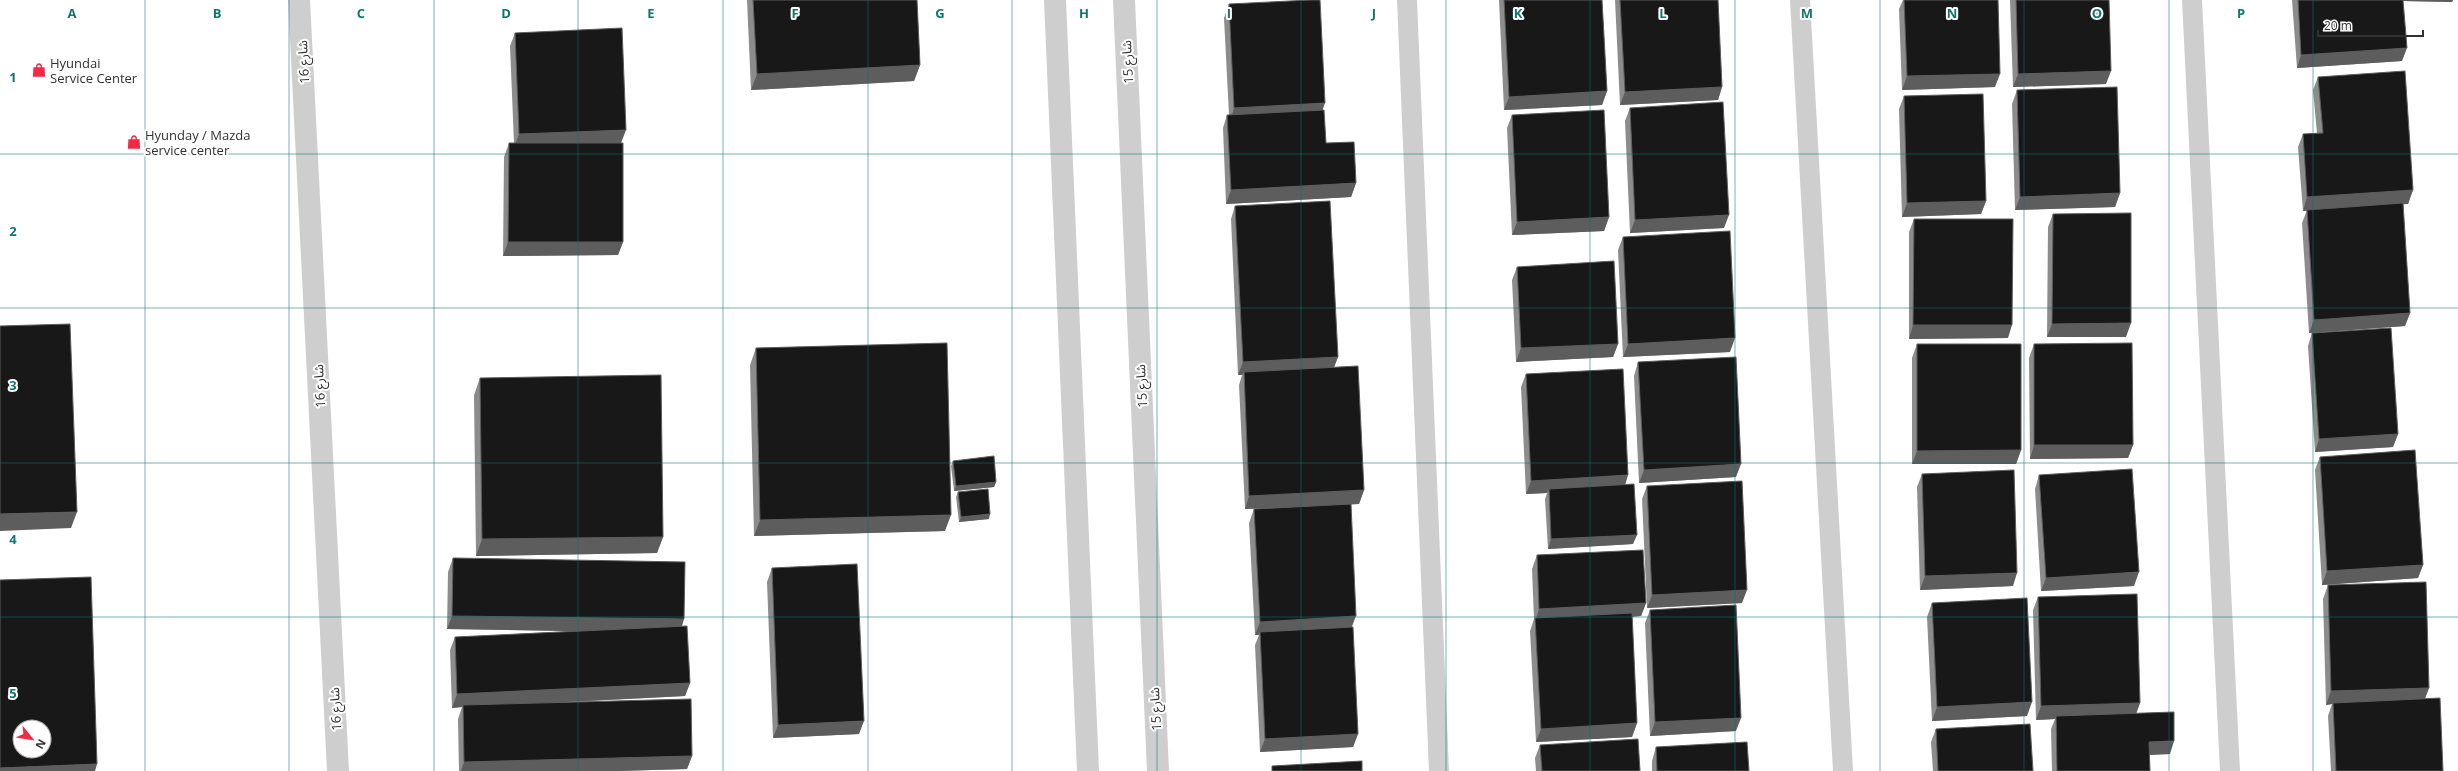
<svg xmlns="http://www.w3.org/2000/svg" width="2458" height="771" font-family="'Open Sans','Noto Sans Arabic',sans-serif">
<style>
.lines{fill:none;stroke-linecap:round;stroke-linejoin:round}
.service{stroke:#cecece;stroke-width:20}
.minor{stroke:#cecece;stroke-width:22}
.wall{fill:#8c8c8c}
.shaded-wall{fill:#5d5d5d}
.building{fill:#181818;stroke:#5d5d5d;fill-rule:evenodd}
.grid{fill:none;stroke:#0f766e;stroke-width:1;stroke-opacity:0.55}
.labels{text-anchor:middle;stroke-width:4;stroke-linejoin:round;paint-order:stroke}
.street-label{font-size:13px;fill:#313131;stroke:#fff}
.poi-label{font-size:13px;fill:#313131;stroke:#fff;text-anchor:start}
.grid-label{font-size:13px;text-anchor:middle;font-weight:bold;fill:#0f766e;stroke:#fff;stroke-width:4;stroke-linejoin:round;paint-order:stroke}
</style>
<rect width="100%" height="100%" fill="#fff"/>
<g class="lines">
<path class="service" d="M 1407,0 L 1439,771
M 1800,0 L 1843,771
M 2192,0 L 2230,771"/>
<path class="minor" d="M 299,0 L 338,771
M 1055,0 L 1088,771
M 1124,0 L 1158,771"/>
</g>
<path class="wall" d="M 747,0 L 917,0 L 920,65 L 914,81 L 751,90 Z
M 1499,0 L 1602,0 L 1607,91 L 1602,105 L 1504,110 Z
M 1615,0 L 1718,0 L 1722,87 L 1718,100 L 1620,105 Z
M 1903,0 L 1998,0 L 1995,87 L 1902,90 L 1899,9 Z
M 2010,0 L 2109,0 L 2106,84 L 2013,87 Z
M 2292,0 L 2453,0 L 2452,2 L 2403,1 L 2402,61 L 2297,68 Z
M 1229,4 L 1323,110 L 1326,143 L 1356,183 L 1351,197 L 1226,204 L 1223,128 L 1227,115 L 1229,115 L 1224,18 Z
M 515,33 L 621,143 L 623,242 L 618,255 L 503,256 L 504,157 L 509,143 L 514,143 L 510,46 Z
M 2318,77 L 2413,190 L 2408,204 L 2403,204 L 2410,313 L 2405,326 L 2309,333 L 2302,223 L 2307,210 L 2303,211 L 2298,147 L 2303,134 L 2317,133 L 2313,90 Z
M 2017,90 L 2120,193 L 2115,207 L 2015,210 L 2012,104 Z
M 1904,96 L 1986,201 L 1981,214 L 1902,217 L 1899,109 Z
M 1630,108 L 1724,228 L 1630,233 L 1625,121 Z
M 1512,115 L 1609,217 L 1604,231 L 1512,235 L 1507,128 Z
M 1235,206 L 1338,357 L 1334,367 L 1364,490 L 1359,504 L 1245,509 L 1239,385 L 1242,375 L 1238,375 L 1231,219 Z
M 2053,214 L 2126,337 L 2047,337 L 2048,227 Z
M 1914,219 L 2008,338 L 1909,339 L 1909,232 Z
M 1623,237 L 1730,352 L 1623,357 L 1618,250 Z
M 1517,267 L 1618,344 L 1613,357 L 1516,362 L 1512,280 Z
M 2312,333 L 2398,434 L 2393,447 L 2315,452 L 2308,346 Z
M 1917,344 L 2021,450 L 2016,464 L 1912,464 L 1912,358 Z
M 2034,344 L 2133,445 L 2128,458 L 2030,459 L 2029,358 Z
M 756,348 L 945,531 L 754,536 L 750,365 Z
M 1638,362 L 1736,477 L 1639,483 L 1634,376 Z
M 1526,374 L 1625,485 L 1633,544 L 1548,549 L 1545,499 L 1547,493 L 1526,494 L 1521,387 Z
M 480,378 L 663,537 L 657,553 L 476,556 L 474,395 Z
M 2320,457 L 2423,565 L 2418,578 L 2322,585 L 2315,470 Z
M 953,461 L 996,482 L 994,487 L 954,491 L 951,466 Z
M 1922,474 L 2013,586 L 1920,590 L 1917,487 Z
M 2039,475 L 2134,586 L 2041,591 L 2035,489 Z
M 1647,486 L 1742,603 L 1647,608 L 1642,499 Z
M 958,492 L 989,519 L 959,522 L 956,497 Z
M 1254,509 L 1352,627 L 1358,734 L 1353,747 L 1260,752 L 1255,645 L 1259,635 L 1255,635 L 1249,523 Z
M 1537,555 L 1646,603 L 1641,616 L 1632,617 L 1637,723 L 1632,737 L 1536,742 L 1530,631 L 1534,619 L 1532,569 Z
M 453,558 L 682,626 L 690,683 L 685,696 L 533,704 L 692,756 L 687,769 L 618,771 L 459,771 L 458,719 L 462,707 L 452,708 L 450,650 L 455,637 L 571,631 L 447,629 L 448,572 Z
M 772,568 L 859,734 L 773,738 L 767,582 Z
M 2328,585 L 2429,688 L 2425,698 L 2443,771 L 2331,771 L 2328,716 L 2332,704 L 2326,705 L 2323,599 Z
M 2038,597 L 2140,703 L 2136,713 L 2170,754 L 2150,755 L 2150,771 L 2052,771 L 2051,729 L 2055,719 L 2036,720 L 2033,610 Z
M 1932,603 L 2027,716 L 1932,721 L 1927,617 Z
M 1650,610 L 1736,731 L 1650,736 L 1645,623 Z
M 1936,729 L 2033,771 L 1933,771 L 1931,742 Z
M 1540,745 L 1640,771 L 1536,771 L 1535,758 Z
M 1656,747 L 1749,771 L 1652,771 L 1652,761 Z"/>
<path class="shaded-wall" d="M 2403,0 L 2453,0 L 2452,2 L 2403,1 Z
M 2407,48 L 2402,61 L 2297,68 L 2301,55 Z
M 920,65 L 914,81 L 751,90 L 757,74 Z
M 2111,71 L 2106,84 L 2013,87 L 2018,74 Z
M 2000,74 L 1995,87 L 1902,90 L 1907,76 Z
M 1722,87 L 1718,100 L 1620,105 L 1625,92 Z
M 1607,91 L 1602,105 L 1504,110 L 1509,97 Z
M 1325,103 L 1320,117 L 1230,122 L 1234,108 Z
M 626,130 L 621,143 L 514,148 L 519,134 Z
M 1356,183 L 1351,197 L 1226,204 L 1231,190 Z
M 2413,190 L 2408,204 L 2303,211 L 2307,197 Z
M 2120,193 L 2115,207 L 2015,210 L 2020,197 Z
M 1986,201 L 1981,214 L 1902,217 L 1907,203 Z
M 1729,215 L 1724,228 L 1630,233 L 1635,220 Z
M 1609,217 L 1604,231 L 1512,235 L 1517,222 Z
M 508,242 L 623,242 L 618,255 L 503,256 Z
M 2410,313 L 2405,326 L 2309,333 L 2314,320 Z
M 2131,323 L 2126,337 L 2047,337 L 2052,324 Z
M 1913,325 L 2012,325 L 2008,338 L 1909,339 Z
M 1735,338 L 1730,352 L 1623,357 L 1628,344 Z
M 1618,344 L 1613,357 L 1516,362 L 1521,348 Z
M 1338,357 L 1333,370 L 1244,372 L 1242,375 L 1238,375 L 1243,362 Z
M 2398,434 L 2393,447 L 2315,452 L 2319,439 Z
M 2034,445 L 2133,445 L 2128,458 L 2030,459 Z
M 2021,450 L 2016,464 L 1912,464 L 1917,451 Z
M 1741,464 L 1736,477 L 1639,483 L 1644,470 Z
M 1628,475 L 1624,489 L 1549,489 L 1547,493 L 1526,494 L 1531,481 Z
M 996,482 L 994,487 L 954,491 L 956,486 Z
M 1364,490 L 1359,504 L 1245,509 L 1249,496 Z
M 77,512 L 71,528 L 0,531 L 0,514 Z
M 990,514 L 989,519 L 959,522 L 961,517 Z
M 951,515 L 945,531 L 754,536 L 760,520 Z
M 1637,535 L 1633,544 L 1548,549 L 1551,539 Z
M 663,537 L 657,553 L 476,556 L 482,539 Z
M 2423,565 L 2418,578 L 2322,585 L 2327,571 Z
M 2139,572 L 2134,586 L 2041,591 L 2046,578 Z
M 2017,573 L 2013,586 L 1920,590 L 1925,576 Z
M 1747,590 L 1742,603 L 1647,608 L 1652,595 Z
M 1646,603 L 1641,616 L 1535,622 L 1539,609 Z
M 452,616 L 684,619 L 680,633 L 447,629 Z
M 1356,616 L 1351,629 L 1260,632 L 1259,635 L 1255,635 L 1260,622 Z
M 690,683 L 685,696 L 463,707 L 463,705 L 462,707 L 452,708 L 457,694 Z
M 2429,688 L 2424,701 L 2333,703 L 2332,704 L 2326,705 L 2331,691 Z
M 2032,702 L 2027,716 L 1932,721 L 1937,707 Z
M 2140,703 L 2135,717 L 2056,716 L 2055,719 L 2036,720 L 2041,706 Z
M 1741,718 L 1736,731 L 1650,736 L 1655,722 Z
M 864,721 L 859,734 L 773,738 L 778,725 Z
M 1637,723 L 1632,737 L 1536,742 L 1541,729 Z
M 1358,734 L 1353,747 L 1260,752 L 1265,739 Z
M 2174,741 L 2170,754 L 2144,755 L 2149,742 Z
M 692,756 L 687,769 L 618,771 L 461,771 L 464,762 Z
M 97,764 L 95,771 L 0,771 L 0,768 Z"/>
<path class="building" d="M 753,0 L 917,0 L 920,65 L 757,74 Z
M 1310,0 L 1320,0 L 1325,103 L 1234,108 L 1229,4 Z
M 1504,0 L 1602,0 L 1607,91 L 1509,97 Z
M 1620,0 L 1718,0 L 1722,87 L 1625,92 Z
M 1904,0 L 1998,0 L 2000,74 L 1907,76 Z
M 2016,0 L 2109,0 L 2111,71 L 2018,74 Z
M 2298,0 L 2403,0 L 2407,48 L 2301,55 Z
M 622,28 L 626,130 L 519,134 L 515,33 Z
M 2405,71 L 2413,190 L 2307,197 L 2303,134 L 2323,133 L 2318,77 Z
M 2117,87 L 2120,193 L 2020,197 L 2017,90 Z
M 1983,94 L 1986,201 L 1907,203 L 1904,96 Z
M 1723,102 L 1729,215 L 1635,220 L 1630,108 Z
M 1324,110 L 1326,143 L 1354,142 L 1356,183 L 1231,190 L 1227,115 Z
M 1604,110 L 1609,217 L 1517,222 L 1512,115 Z
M 509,143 L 623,143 L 623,242 L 508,242 Z
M 1330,201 L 1338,357 L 1243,362 L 1235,206 Z
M 2403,203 L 2410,313 L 2314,320 L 2307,210 Z
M 2131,213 L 2131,323 L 2052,324 L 2053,214 Z
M 1914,219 L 2013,219 L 2012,325 L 1913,325 Z
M 1730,231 L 1735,338 L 1628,344 L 1623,237 Z
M 1614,261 L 1618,344 L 1521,348 L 1517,267 Z
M 70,324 L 77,512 L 0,514 L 0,326 Z
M 2391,328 L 2398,434 L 2319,439 L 2312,333 Z
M 947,343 L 951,515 L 760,520 L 756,348 Z
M 2132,343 L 2133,445 L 2034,445 L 2034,344 Z
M 1917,344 L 2021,344 L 2021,450 L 1917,451 Z
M 1736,357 L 1741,464 L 1644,470 L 1638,362 Z
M 1358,366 L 1364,490 L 1249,496 L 1244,372 Z
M 1623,369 L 1628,475 L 1531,481 L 1526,374 Z
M 661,375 L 663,537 L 482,539 L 480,378 Z
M 2415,450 L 2423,565 L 2327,571 L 2320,457 Z
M 994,456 L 996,482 L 956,486 L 953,461 Z
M 2132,469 L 2139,572 L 2046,578 L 2039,475 Z
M 2014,470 L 2017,573 L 1925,576 L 1922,474 Z
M 1742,481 L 1747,590 L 1652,595 L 1647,486 Z
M 1634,484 L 1637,535 L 1551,539 L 1549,489 Z
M 988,489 L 990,514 L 961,517 L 958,492 Z
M 1351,504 L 1356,616 L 1260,622 L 1254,509 Z
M 1643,550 L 1646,603 L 1539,609 L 1537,555 Z
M 453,558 L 685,562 L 684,619 L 452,616 Z
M 857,564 L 864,721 L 778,725 L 772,568 Z
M 91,577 L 97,764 L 0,768 L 0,580 ZM 20,727 L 44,727 L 44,751 L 20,751 Z
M 2426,582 L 2429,688 L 2331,691 L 2328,585 Z
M 2137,594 L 2140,703 L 2041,706 L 2038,597 Z
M 2027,598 L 2032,702 L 1937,707 L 1932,603 Z
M 1736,605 L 1741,718 L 1655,722 L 1650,610 Z
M 1632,613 L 1637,723 L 1541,729 L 1535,618 Z
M 687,626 L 690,683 L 457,694 L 455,637 Z
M 1353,627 L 1358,734 L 1265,739 L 1260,632 Z
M 2440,698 L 2443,771 L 2336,771 L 2333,703 Z
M 691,699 L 692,756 L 464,762 L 463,705 Z
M 2174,712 L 2174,741 L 2149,742 L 2150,771 L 2057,771 L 2056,716 Z
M 2030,724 L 2033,771 L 1938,771 L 1936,729 Z
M 1638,739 L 1640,771 L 1542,771 L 1540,745 Z
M 1747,742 L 1749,771 L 1657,771 L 1656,747 Z
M 1362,761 L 1362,771 L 1272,771 L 1272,766 Z"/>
<path class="grid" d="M 145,0 L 145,771M 289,0 L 289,771M 434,0 L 434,771M 578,0 L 578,771M 723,0 L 723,771M 868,0 L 868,771M 1012,0 L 1012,771M 1157,0 L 1157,771M 1301,0 L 1301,771M 1446,0 L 1446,771M 1590,0 L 1590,771M 1735,0 L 1735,771M 1880,0 L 1880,771M 2024,0 L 2024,771M 2169,0 L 2169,771M 2313,0 L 2313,771M 0,154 L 2458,154M 0,308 L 2458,308M 0,463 L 2458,463M 0,617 L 2458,617"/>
<defs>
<symbol id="shop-bare" viewBox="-9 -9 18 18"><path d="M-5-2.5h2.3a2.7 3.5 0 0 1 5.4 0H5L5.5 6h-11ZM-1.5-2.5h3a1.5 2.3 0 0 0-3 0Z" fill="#f02b44" stroke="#fff" stroke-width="2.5" paint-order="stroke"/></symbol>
</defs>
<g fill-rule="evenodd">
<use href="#shop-bare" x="29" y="60" width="20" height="20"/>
<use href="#shop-bare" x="124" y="132" width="20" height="20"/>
</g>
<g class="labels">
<g class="street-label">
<text transform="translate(303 62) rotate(-93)" y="5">شارع 16</text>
<text transform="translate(1127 62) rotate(-93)" y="5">شارع 15</text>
<text transform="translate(319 386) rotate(-93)" y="5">شارع 16</text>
<text transform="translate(1141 386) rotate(-93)" y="5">شارع 15</text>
<text transform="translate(335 709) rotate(-93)" y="5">شارع 16</text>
<text transform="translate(1155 709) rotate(-93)" y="5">شارع 15</text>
</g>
<g class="poi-label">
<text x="50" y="68">Hyundai<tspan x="50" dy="15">Service Center</tspan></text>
<text x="145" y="140">Hyunday / Mazda<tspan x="145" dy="15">service center</tspan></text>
</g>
</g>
<g class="grid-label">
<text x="72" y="18">A</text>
<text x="217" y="18">B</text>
<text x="361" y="18">C</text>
<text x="506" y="18">D</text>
<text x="651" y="18">E</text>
<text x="795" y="18">F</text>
<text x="940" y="18">G</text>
<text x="1084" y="18">H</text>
<text x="1229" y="18">I</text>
<text x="1374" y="18">J</text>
<text x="1518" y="18">K</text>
<text x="1663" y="18">L</text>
<text x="1807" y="18">M</text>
<text x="1952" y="18">N</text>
<text x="2097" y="18">O</text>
<text x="2241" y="18">P</text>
<text x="13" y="82">1</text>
<text x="13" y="236">2</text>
<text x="13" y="390">3</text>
<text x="13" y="544">4</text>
<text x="13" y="698">5</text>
</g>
<g transform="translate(32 739) rotate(120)"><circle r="19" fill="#ffffff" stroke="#adadad"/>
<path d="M0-3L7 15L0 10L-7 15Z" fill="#f02b44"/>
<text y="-6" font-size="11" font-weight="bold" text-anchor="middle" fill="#313131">N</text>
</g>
<path d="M2318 30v6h105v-6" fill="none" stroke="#313131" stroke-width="2"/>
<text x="2324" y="30" font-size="12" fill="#313131" stroke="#ffffff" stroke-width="3" paint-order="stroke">20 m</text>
</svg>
